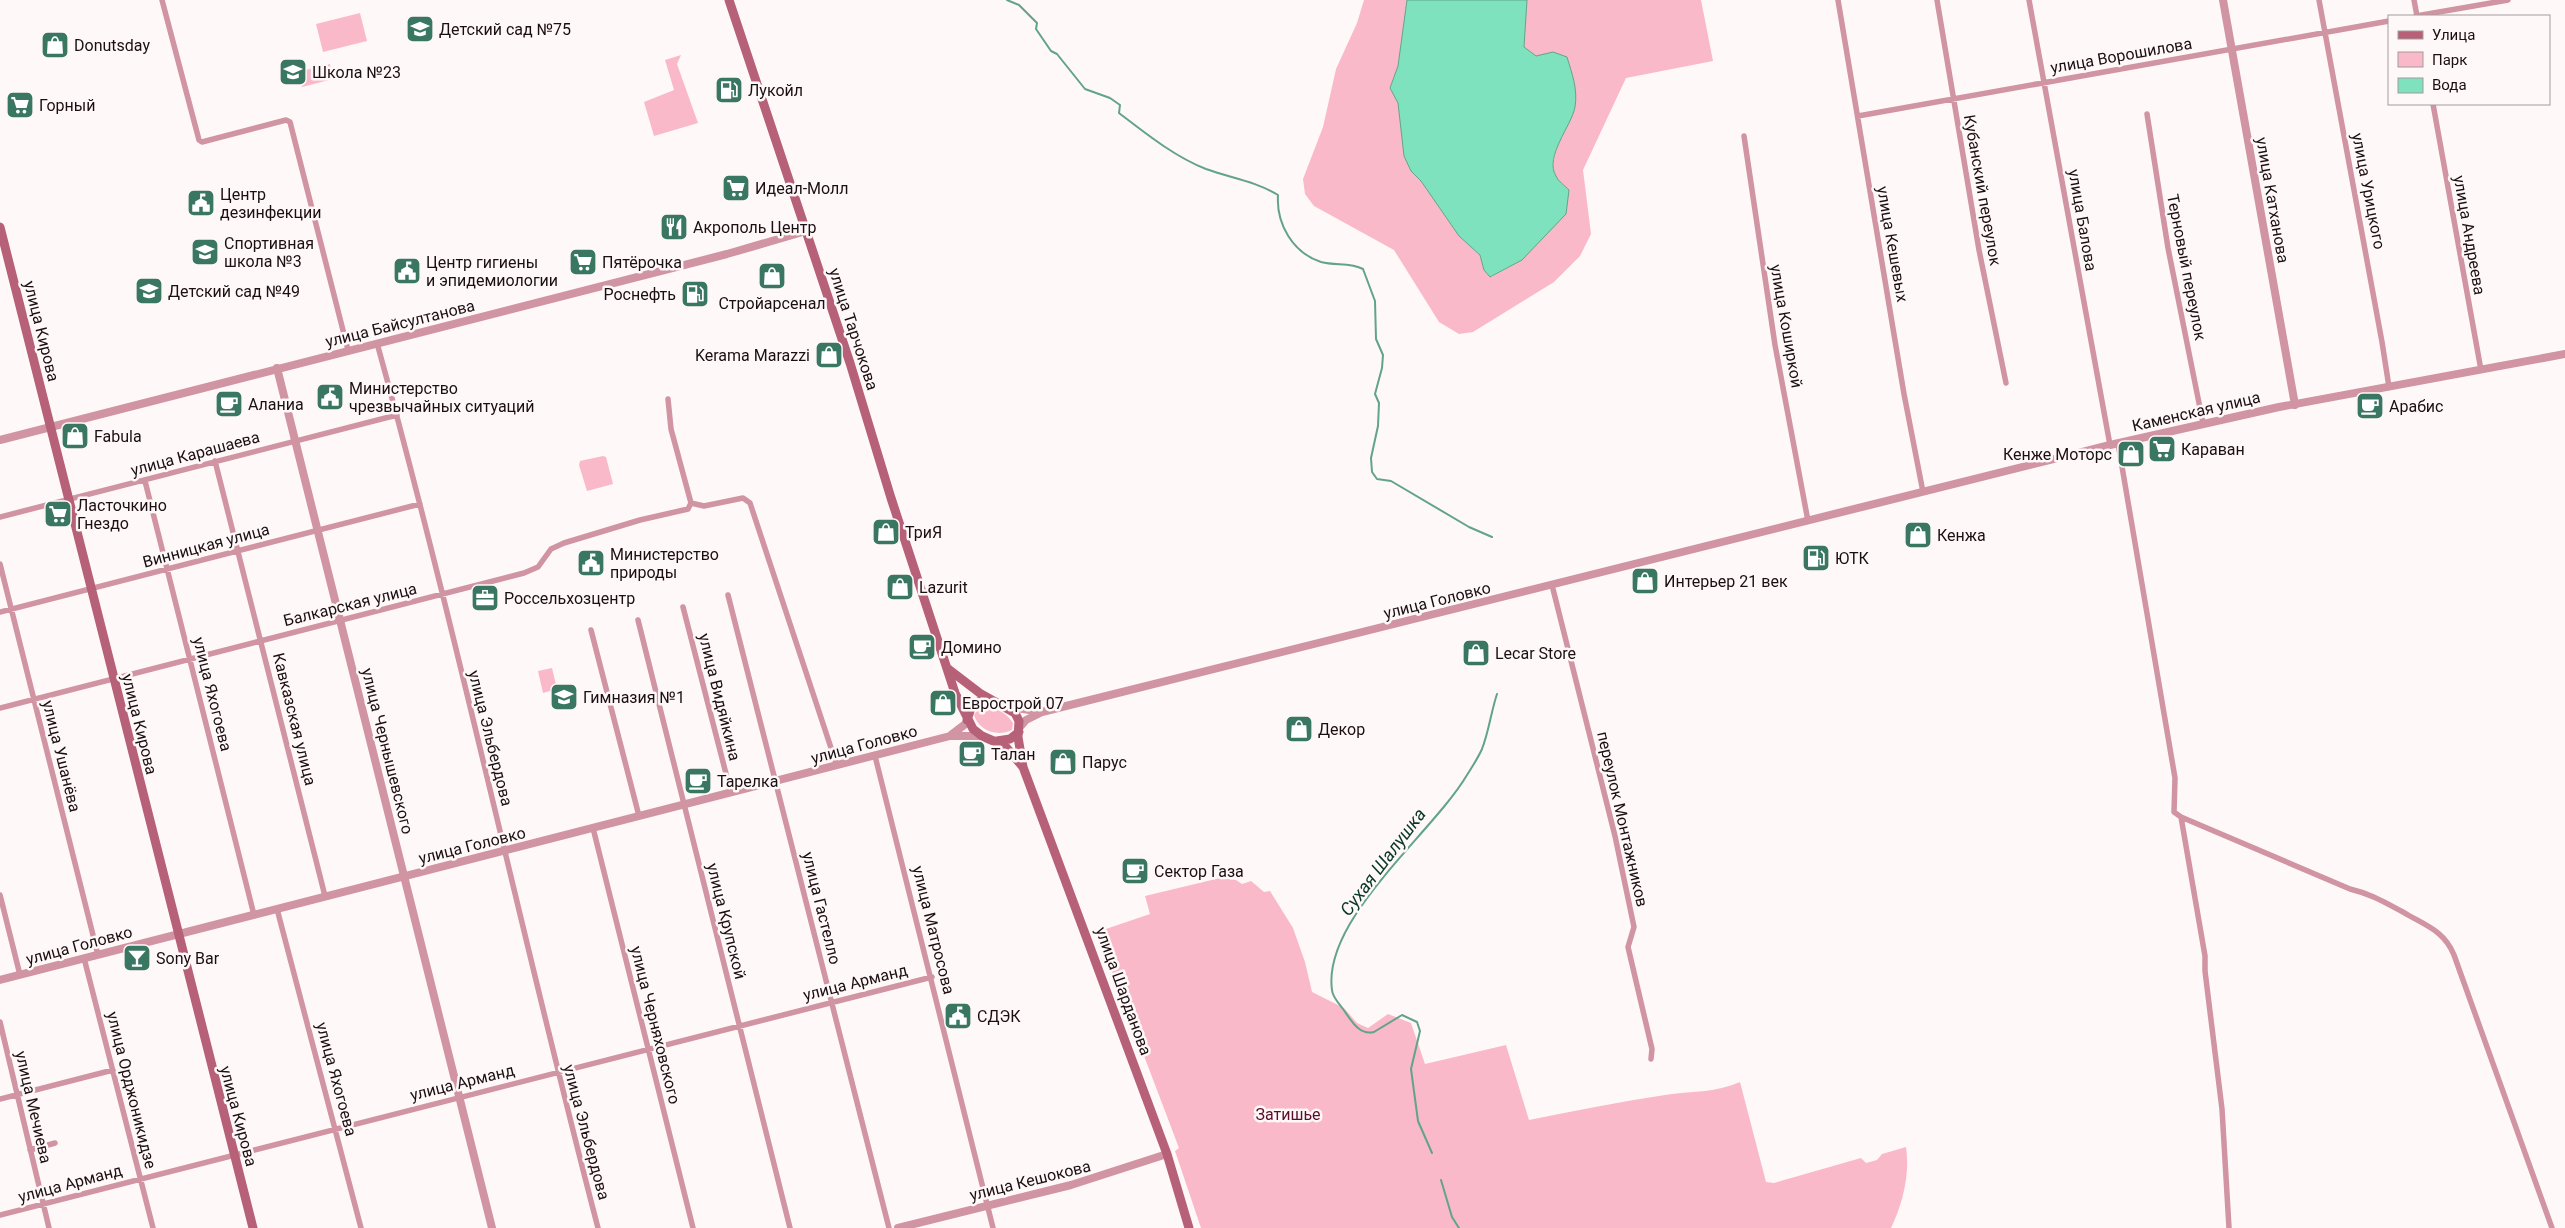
<svg xmlns="http://www.w3.org/2000/svg" width="2565" height="1228" font-family="Roboto,sans-serif">
<style>
.green{fill:#fab9c8}
.water{fill:#7fe2bf;stroke:#61a38b}
.lines{fill:none;stroke-linecap:round;stroke-linejoin:round}
.stream{stroke:#61a38b;stroke-width:2}
.minor{stroke:#d094a3;stroke-width:5.5}
.tertiary{stroke:#d094a3;stroke-width:8}
.secondary{stroke:#b76179;stroke-width:9}
.labels{text-anchor:middle;stroke-width:5;stroke-linejoin:round;paint-order:stroke}
.poi-label{font-size:16px;fill:#1a0f12;stroke:#fff8f9;text-anchor:start}
.street-label{font-size:16px;fill:#1a0f12;stroke:#fff8f9}
.park-label{font-size:16px;fill:#5a0e2b;stroke:#fff8f9}
.water-label{font-size:18px;font-style:italic;fill:#083629;stroke:#fff8f9}
</style>
<rect width="100%" height="100%" fill="#fff8f9"/>
<path class="green" d="M 1364,0 L 1407,0 L 1398,66 L 1390,88 L 1398,103 L 1404,156 L 1411,171 L 1421,181 L 1459,236 L 1480,255 L 1484,270 L 1491,277 L 1522,260 L 1534,246 L 1569,190 C 1565,186 1558,181 1555,176 C 1547,160 1568,123 1575,108 L 1553,52 L 1536,56 L 1524,47 L 1527,0 L 1701,0 L 1713,61 L 1626,78 L 1583,170 L 1591,234 L 1580,256 L 1554,282 L 1473,332 L 1459,334 L 1439,322 L 1394,250 L 1314,206 L 1305,194 L 1303,179 L 1323,127 L 1336,69 L 1357,23 Z
M 360,13 L 367,41 L 323,52 L 316,24 Z
M 681,55 L 677,64 L 698,123 L 654,136 L 644,102 L 674,90 L 665,60 Z
M 330,64 L 333,79 L 302,87 L 298,72 Z
M 603,456 L 606,457 L 613,484 L 587,491 L 579,465 L 580,461 Z
M 552,668 L 557,689 L 543,693 L 538,671 Z
M 983,708 C 996,707 1006,712 1013,723 L 1012,730 C 997,737 979,731 974,715 L 976,712 Z
M 1220,878 L 1236,880 L 1242,884 L 1251,881 L 1264,892 L 1270,891 L 1293,928 L 1305,962 L 1312,992 L 1344,1008 L 1357,1023 L 1368,1028 L 1388,1014 L 1411,1023 L 1425,1064 L 1506,1045 L 1529,1120 C 1574,1111 1619,1102 1665,1095 C 1690,1091 1716,1093 1740,1082 L 1766,1182 L 1774,1183 L 1861,1158 L 1866,1163 L 1877,1160 L 1882,1154 L 1906,1147 C 1910,1174 1903,1203 1891,1228 L 1201,1228 L 1175,1151 L 1179,1148 L 1097,932 L 1150,914 L 1145,896 Z"/>
<path class="water" d="M 1407,0 L 1527,0 L 1524,47 L 1536,56 L 1553,52 L 1567,57 C 1572,74 1578,89 1575,107 C 1572,125 1544,157 1556,176 C 1558,181 1565,186 1569,190 L 1566,214 L 1522,260 L 1490,277 L 1484,270 L 1480,255 L 1459,236 L 1421,181 L 1411,171 L 1404,156 L 1398,103 L 1390,88 L 1398,66 Z"/>
<g class="lines">
<path class="stream" d="M 1007,0 L 1019,5 L 1037,23 L 1036,29 L 1051,51 L 1057,54 L 1085,89 L 1110,98 L 1120,105 L 1119,113 C 1145,133 1175,157 1206,169 C 1231,178 1255,181 1278,195 C 1276,224 1293,253 1321,262 C 1336,266 1350,262 1363,269 L 1375,301 L 1376,339 L 1383,355 L 1382,368 L 1375,394 L 1379,403 L 1378,426 L 1371,458 L 1372,472 L 1377,479 L 1391,481 L 1469,527 L 1492,537
M 1432,1153 L 1418,1121 L 1411,1069 L 1420,1031 L 1417,1022 L 1402,1015 L 1374,1032 C 1359,1036 1351,1020 1343,1009 C 1339,1004 1332,996 1332,990 C 1322,919 1432,834 1467,775 C 1472,767 1478,758 1482,749 C 1489,731 1491,712 1497,694
M 1441,1180 L 1452,1217 L 1459,1228"/>
<path class="minor" d="M 162,0 L 199,140 L 202,142 L 286,120 L 290,122 L 348,350
M 1838,0 L 1904,394 L 1923,492
M 1937,0 L 1979,250 L 2006,383
M 2029,0 L 2110,445
M 2319,0 L 2382,342 L 2389,387
M 2414,0 L 2417,16
M 2416,16 L 2508,0
M 2433,104 L 2481,370
M 2147,114 L 2168,248 L 2203,423
M 1858,116 L 2389,21
M 1744,136 L 1775,345 L 1808,521
M 377,343 C 458,636 521,934 598,1228
M 668,399 L 671,429 L 691,503 L 704,506 L 743,498 L 750,503 L 837,766
M 2118,443 L 2175,778 L 2174,812 L 2181,817 L 2350,889 C 2371,894 2384,902 2403,912 C 2424,925 2444,930 2454,955 L 2552,1228
M 215,461 L 325,896
M 145,481 L 254,915
M 0,517 L 397,415
M 0,564 L 98,955
M 1552,585 L 1615,836 L 1634,927 L 1628,947 L 1652,1049 L 1651,1059
M 728,595 L 889,1228
M 683,607 L 731,793
M 0,612 L 420,504
M 638,620 L 790,1228
M 591,630 L 639,816
M 0,708 L 524,573 L 538,567 L 551,549 L 564,543 L 640,520 L 688,509 L 691,503
M 875,756 L 993,1228
M 2181,817 L 2205,956 L 2205,971 L 2222,1109 L 2229,1228
M 593,828 L 693,1228
M 0,895 L 20,975
M 277,909 L 361,1228
M 84,958 L 153,1228
M 0,1022 L 49,1228
M 0,1099 L 113,1070
M 30,1150 L 55,1143
M 0,1215 L 932,977"/>
<path class="tertiary" d="M 2223,0 L 2295,405
M 277,368 L 492,1228
M 0,440 L 727,254 L 806,231
M 1009,707 L 1042,712
M 1020,727 L 1026,720 L 1042,712 L 2110,445 L 2279,407 L 2565,354
M 951,735 L 968,722
M 0,980 L 950,736 L 982,736
M 898,1228 L 1071,1185 L 1167,1154"/>
<path class="secondary" d="M 729,0 L 850,363 L 891,498 L 955,693 L 973,729 L 982,736 L 1005,746 L 1023,767
M 0,227 L 253,1228
M 947,668 L 981,694 L 1015,713 L 1019,721 L 1018,737 L 1023,767 L 1167,1154 L 1189,1228
M 967,720 L 972,705 L 982,700 L 991,700
M 997,741 L 1010,739 L 1019,732"/>
</g>
<defs>
<symbol id="school-square" viewBox="-11 -11 22 22"><rect x="-9" y="-9" width="18" height="18" rx="4" fill="#3a7762" stroke="#fff8f9"/><path d="M0-5L7-2L0 1L-7-2ZM-4 1L0 2.5L4 1V4Q0 6-4 4Z" fill="#fff"/></symbol>
<symbol id="shop-square" viewBox="-11 -11 22 22"><rect x="-9" y="-9" width="18" height="18" rx="4" fill="#3a7762" stroke="#fff8f9"/><path d="M-5-2.5h2.3a2.7 3.5 0 0 1 5.4 0H5L5.5 6h-11ZM-1.5-2.5h3a1.5 2.3 0 0 0-3 0Z" fill="#fff"/></symbol>
<symbol id="fuel-square" viewBox="-11 -11 22 22"><rect x="-9" y="-9" width="18" height="18" rx="4" fill="#3a7762" stroke="#fff8f9"/><path d="M-5.5-6h7V0h2V4h1.3V-2.5L3-4.5l.8-.8L6-3V5H2.5V1h-1V6h-7ZM-4.2-4.7v3.2H.2V-4.7Z" fill="#fff"/></symbol>
<symbol id="supermarket-square" viewBox="-11 -11 22 22"><rect x="-9" y="-9" width="18" height="18" rx="4" fill="#3a7762" stroke="#fff8f9"/><path d="M-6-5.5h2.5l.6 2H6L4.5 2H-2.5L-4.4-4H-6ZM-1.5 3.2a1.3 1.3 0 1 0 .1 0ZM3 3.2a1.3 1.3 0 1 0 .1 0Z" fill="#fff"/></symbol>
<symbol id="civic-square" viewBox="-11 -11 22 22"><rect x="-9" y="-9" width="18" height="18" rx="4" fill="#3a7762" stroke="#fff8f9"/><path d="M-.6-6.5H3V-4.5H.6V-3L4-1V1h2V6H-6V1h2V-1L-.6-3ZM-1.2 2.5V6h2.4V2.5Z" fill="#fff"/></symbol>
<symbol id="restaurant-square" viewBox="-11 -11 22 22"><rect x="-9" y="-9" width="18" height="18" rx="4" fill="#3a7762" stroke="#fff8f9"/><path d="M-5-6h1v4h1v-4h1v4h1v-4h1v5L-1.5 .5V6h-2V.5L-5-1ZM5-6V6H3V1.5H1.5Q1.5-4 5-6Z" fill="#fff"/></symbol>
<symbol id="cafe-square" viewBox="-11 -11 22 22"><rect x="-9" y="-9" width="18" height="18" rx="4" fill="#3a7762" stroke="#fff8f9"/><path d="M-5.5-4.5H6V0H3Q3 3.5 0 3.5H-2.5Q-5.5 3.5-5.5 0ZM3-3.2v2h1.7v-2ZM-6 4.5H4V6H-6Z" fill="#fff"/></symbol>
<symbol id="office-square" viewBox="-11 -11 22 22"><rect x="-9" y="-9" width="18" height="18" rx="4" fill="#3a7762" stroke="#fff8f9"/><path d="M-6-3h4V-5.5h4V-3h4V5H-6ZM-1-4.5V-3h2v-1.5ZM-6 0V1H6V0Z" fill="#fff"/></symbol>
<symbol id="bar-square" viewBox="-11 -11 22 22"><rect x="-9" y="-9" width="18" height="18" rx="4" fill="#3a7762" stroke="#fff8f9"/><path d="M-6-5H6L.8 .8V4.5H3.5V6h-7V4.5H-.8V.8Z" fill="#fff"/></symbol>
</defs>
<g fill-rule="evenodd">
<use href="#school-square" x="404" y="13" width="32" height="32"/>
<use href="#shop-square" x="39" y="29" width="32" height="32"/>
<use href="#school-square" x="277" y="56" width="32" height="32"/>
<use href="#fuel-square" x="713" y="74" width="32" height="32"/>
<use href="#supermarket-square" x="4" y="89" width="32" height="32"/>
<use href="#supermarket-square" x="720" y="172" width="32" height="32"/>
<use href="#civic-square" x="185" y="187" width="32" height="32"/>
<use href="#restaurant-square" x="658" y="211" width="32" height="32"/>
<use href="#school-square" x="189" y="236" width="32" height="32"/>
<use href="#supermarket-square" x="567" y="246" width="32" height="32"/>
<use href="#civic-square" x="391" y="255" width="32" height="32"/>
<use href="#shop-square" x="756" y="260" width="32" height="32"/>
<use href="#school-square" x="133" y="275" width="32" height="32"/>
<use href="#fuel-square" x="679" y="278" width="32" height="32"/>
<use href="#shop-square" x="813" y="339" width="32" height="32"/>
<use href="#civic-square" x="314" y="381" width="32" height="32"/>
<use href="#cafe-square" x="213" y="388" width="32" height="32"/>
<use href="#cafe-square" x="2354" y="390" width="32" height="32"/>
<use href="#shop-square" x="59" y="420" width="32" height="32"/>
<use href="#supermarket-square" x="2146" y="433" width="32" height="32"/>
<use href="#shop-square" x="2115" y="438" width="32" height="32"/>
<use href="#supermarket-square" x="42" y="498" width="32" height="32"/>
<use href="#shop-square" x="870" y="516" width="32" height="32"/>
<use href="#shop-square" x="1902" y="519" width="32" height="32"/>
<use href="#fuel-square" x="1800" y="542" width="32" height="32"/>
<use href="#civic-square" x="575" y="547" width="32" height="32"/>
<use href="#shop-square" x="1629" y="565" width="32" height="32"/>
<use href="#shop-square" x="884" y="571" width="32" height="32"/>
<use href="#office-square" x="469" y="582" width="32" height="32"/>
<use href="#cafe-square" x="906" y="631" width="32" height="32"/>
<use href="#shop-square" x="1460" y="637" width="32" height="32"/>
<use href="#school-square" x="548" y="681" width="32" height="32"/>
<use href="#shop-square" x="927" y="687" width="32" height="32"/>
<use href="#shop-square" x="1283" y="713" width="32" height="32"/>
<use href="#cafe-square" x="956" y="738" width="32" height="32"/>
<use href="#shop-square" x="1047" y="746" width="32" height="32"/>
<use href="#cafe-square" x="682" y="765" width="32" height="32"/>
<use href="#cafe-square" x="1119" y="855" width="32" height="32"/>
<use href="#bar-square" x="121" y="942" width="32" height="32"/>
<use href="#civic-square" x="942" y="1000" width="32" height="32"/>
</g>
<g class="labels">
<g class="poi-label">
<text x="439" y="35">Детский сад №75</text>
<text x="74" y="51">Donutsday</text>
<text x="312" y="78">Школа №23</text>
<text x="748" y="96">Лукойл</text>
<text x="39" y="111">Горный</text>
<text x="755" y="194">Идеал-Молл</text>
<text x="220" y="200">Центр<tspan x="220" dy="18">дезинфекции</tspan></text>
<text x="693" y="233">Акрополь Центр</text>
<text x="224" y="249">Спортивная<tspan x="224" dy="18">школа №3</tspan></text>
<text x="426" y="268">Центр гигиены<tspan x="426" dy="18">и эпидемиологии</tspan></text>
<text x="602" y="268">Пятёрочка</text>
<text x="168" y="297">Детский сад №49</text>
<text x="676" y="300" text-anchor="end">Роснефть</text>
<text x="772" y="309" text-anchor="middle">Стройарсенал</text>
<text x="810" y="361" text-anchor="end">Kerama Marazzi</text>
<text x="349" y="394">Министерство<tspan x="349" dy="18">чрезвычайных ситуаций</tspan></text>
<text x="248" y="410">Аланиа</text>
<text x="2389" y="412">Арабис</text>
<text x="94" y="442">Fabula</text>
<text x="2181" y="455">Караван</text>
<text x="2112" y="460" text-anchor="end">Кенже Моторс</text>
<text x="77" y="511">Ласточкино<tspan x="77" dy="18">Гнездо</tspan></text>
<text x="905" y="538">ТриЯ</text>
<text x="1937" y="541">Кенжа</text>
<text x="610" y="560">Министерство<tspan x="610" dy="18">природы</tspan></text>
<text x="1835" y="564">ЮТК</text>
<text x="1664" y="587">Интерьер 21 век</text>
<text x="919" y="593">Lazurit</text>
<text x="504" y="604">Россельхозцентр</text>
<text x="941" y="653">Домино</text>
<text x="1495" y="659">Lecar Store</text>
<text x="583" y="703">Гимназия №1</text>
<text x="962" y="709">Еврострой 07</text>
<text x="1318" y="735">Декор</text>
<text x="991" y="760">Талан</text>
<text x="1082" y="768">Парус</text>
<text x="717" y="787">Тарелка</text>
<text x="1154" y="877">Сектор Газа</text>
<text x="156" y="964">Sony Bar</text>
<text x="977" y="1022">СДЭК</text>
</g>
<g class="street-label">
<text transform="translate(2121 55) rotate(-10)" y="6">улица Ворошилова</text>
<text transform="translate(1983 190) rotate(80)" y="6">Кубанский переулок</text>
<text transform="translate(2369 191) rotate(79)" y="6">улица Урицкого</text>
<text transform="translate(2273 200) rotate(80)" y="6">улица Катханова</text>
<text transform="translate(2083 220) rotate(80)" y="6">улица Балова</text>
<text transform="translate(2470 235) rotate(80)" y="6">улица Андреева</text>
<text transform="translate(1893 244) rotate(80)" y="6">улица Кешевых</text>
<text transform="translate(2187 267) rotate(79)" y="6">Терновый переулок</text>
<text transform="translate(400 323) rotate(-14)" y="6">улица Байсултанова</text>
<text transform="translate(1787 326) rotate(80)" y="6">улица Коширкой</text>
<text transform="translate(854 329) rotate(72)" y="6">улица Тарчокова</text>
<text transform="translate(42 331) rotate(76)" y="6">улица Кирова</text>
<text transform="translate(2196 411) rotate(-13)" y="6">Каменская улица</text>
<text transform="translate(195 453) rotate(-15)" y="6">улица Карашаева</text>
<text transform="translate(206 545) rotate(-15)" y="6">Винницкая улица</text>
<text transform="translate(1437 600) rotate(-14)" y="6">улица Головко</text>
<text transform="translate(350 604) rotate(-14)" y="6">Балкарская улица</text>
<text transform="translate(213 694) rotate(76)" y="6">улица Яхогоева</text>
<text transform="translate(720 697) rotate(76)" y="6">улица Видяйкина</text>
<text transform="translate(295 719) rotate(76)" y="6">Кавказская улица</text>
<text transform="translate(140 724) rotate(76)" y="6">улица Кирова</text>
<text transform="translate(491 738) rotate(76)" y="6">улица Эльбердова</text>
<text transform="translate(864 744) rotate(-15)" y="6">улица Головко</text>
<text transform="translate(388 751) rotate(76)" y="6">улица Чернышевского</text>
<text transform="translate(62 756) rotate(76)" y="6">улица Ушанёва</text>
<text transform="translate(1623 819) rotate(77)" y="6">переулок Монтажников</text>
<text transform="translate(472 845) rotate(-14)" y="6">улица Головко</text>
<text transform="translate(822 908) rotate(76)" y="6">улица Гастелло</text>
<text transform="translate(727 921) rotate(76)" y="6">улица Крупской</text>
<text transform="translate(934 930) rotate(76)" y="6">улица Матросова</text>
<text transform="translate(79 945) rotate(-15)" y="6">улица Головко</text>
<text transform="translate(855 982) rotate(-14)" y="6">улица Арманд</text>
<text transform="translate(1124 991) rotate(70)" y="6">улица Шарданова</text>
<text transform="translate(656 1025) rotate(76)" y="6">улица Черняховского</text>
<text transform="translate(337 1079) rotate(75)" y="6">улица Яхогоева</text>
<text transform="translate(462 1082) rotate(-14)" y="6">улица Арманд</text>
<text transform="translate(132 1090) rotate(76)" y="6">улица Орджоникидзе</text>
<text transform="translate(34 1107) rotate(77)" y="6">улица Мечиева</text>
<text transform="translate(239 1116) rotate(75)" y="6">улица Кирова</text>
<text transform="translate(587 1132) rotate(75)" y="6">улица Эльбердова</text>
<text transform="translate(1030 1180) rotate(-14)" y="6">улица Кешокова</text>
<text transform="translate(70 1183) rotate(-15)" y="6">улица Арманд</text>
</g>
<g class="park-label">
<text x="1288" y="1120">Затишье</text>
</g>
<g class="water-label">
<text transform="translate(1383 862) rotate(-53)" y="6">Сухая Шалушка</text>
</g>
</g>
<rect x="2388" y="15" width="162" height="90" fill="#fff8f9" stroke="#a39b9d"/>
<rect x="2398" y="31" width="25" height="8" fill="#b76179" stroke="#a39b9d"/>
<text x="2432" y="40" font-size="15" fill="#1a0f12">Улица</text>
<rect x="2398" y="52" width="25" height="15" fill="#fab9c8" stroke="#a39b9d"/>
<text x="2432" y="65" font-size="15" fill="#1a0f12">Парк</text>
<rect x="2398" y="78" width="25" height="15" fill="#7fe2bf" stroke="#a39b9d"/>
<text x="2432" y="90" font-size="15" fill="#1a0f12">Вода</text>
</svg>
